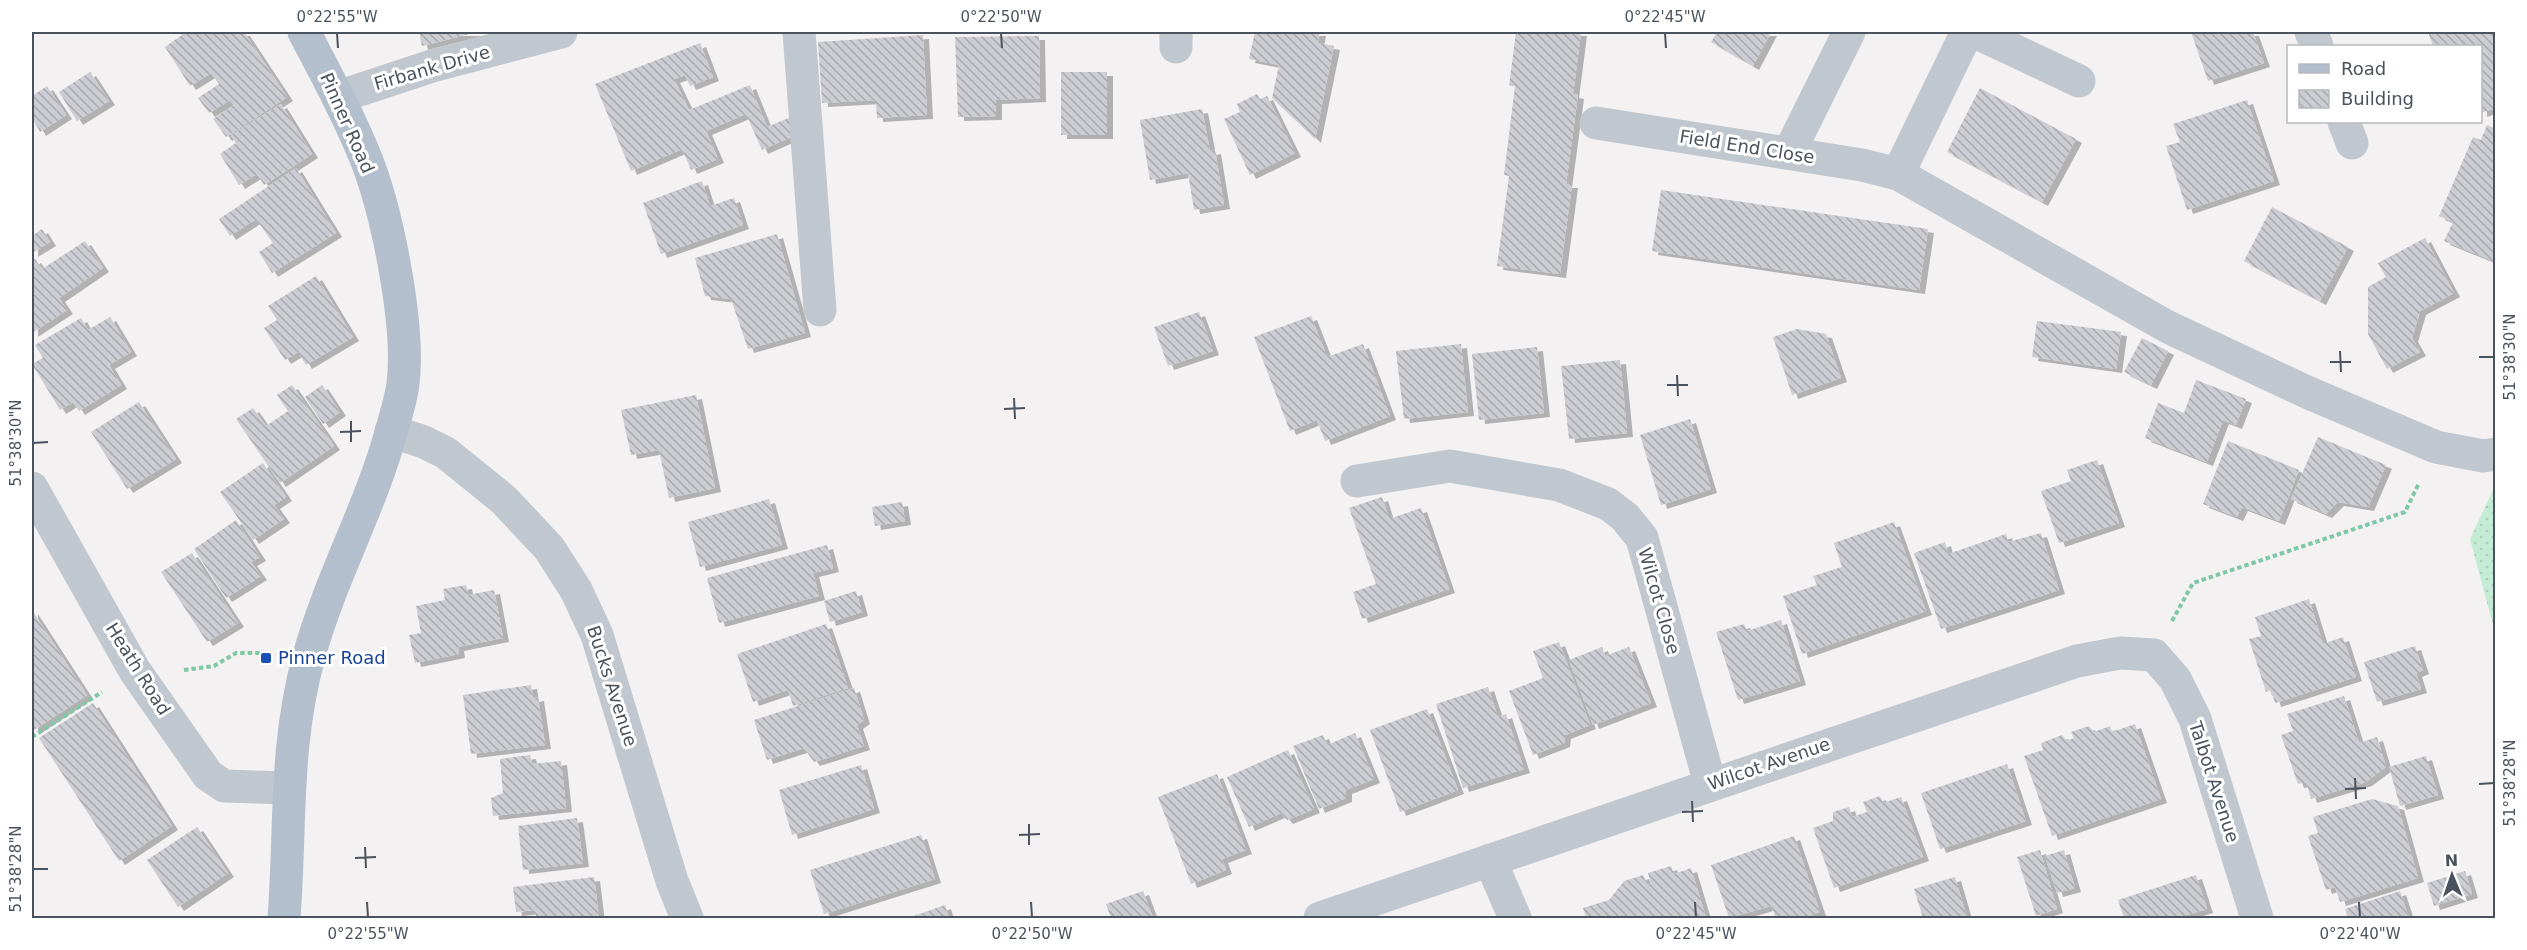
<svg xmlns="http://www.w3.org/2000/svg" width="2527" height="950" font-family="'DejaVu Sans',sans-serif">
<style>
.grass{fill:url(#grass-dots)}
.building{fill:url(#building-back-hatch);filter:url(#shadow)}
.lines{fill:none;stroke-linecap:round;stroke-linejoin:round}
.path{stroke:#7ec8a6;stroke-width:4;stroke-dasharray:4.5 3;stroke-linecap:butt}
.minor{stroke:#c0c7ce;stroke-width:33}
.major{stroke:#b3bfcd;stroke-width:33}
.ticks{fill:none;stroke:#4a535d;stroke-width:2}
.transit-dot{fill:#1a4fb4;stroke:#fff;stroke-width:2}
.labels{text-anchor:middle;stroke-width:6;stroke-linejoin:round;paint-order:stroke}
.street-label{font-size:18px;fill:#4a535d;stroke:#fff}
.transit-label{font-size:18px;fill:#164399;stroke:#fff;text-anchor:start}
.neatline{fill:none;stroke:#4a535d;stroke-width:2}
.ticks-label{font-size:15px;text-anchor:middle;fill:#4a535d}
</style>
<defs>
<pattern id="grass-dots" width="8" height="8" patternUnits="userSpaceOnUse" patternTransform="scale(1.5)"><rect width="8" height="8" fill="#c4ecd5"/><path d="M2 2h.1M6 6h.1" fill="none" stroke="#aaccb9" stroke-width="1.8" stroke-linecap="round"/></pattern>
<pattern id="building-back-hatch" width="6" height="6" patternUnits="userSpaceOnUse" patternTransform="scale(1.5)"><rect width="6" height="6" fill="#cbcdd3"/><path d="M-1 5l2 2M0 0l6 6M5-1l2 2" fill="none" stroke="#a7a9ae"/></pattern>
<filter id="shadow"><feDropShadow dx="6" dy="4" stdDeviation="0" flood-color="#0004"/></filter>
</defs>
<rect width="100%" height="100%" fill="#f3f1f1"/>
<path class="grass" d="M 2495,486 L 2495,632 L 2470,539 Z"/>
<path class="building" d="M 180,32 L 244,32 L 287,97 L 226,137 L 213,119 L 234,105 L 230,100 L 209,113 L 198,98 L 219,84 L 211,73 L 190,86 L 165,47 L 182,35 Z
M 419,32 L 477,32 L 422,46 Z
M 1255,32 L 1320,32 L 1318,43 L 1334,46 L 1315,139 L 1272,98 L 1279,65 L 1249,59 Z
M 1516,32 L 1581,32 L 1573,94 L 1578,95 L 1566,184 L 1572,184 L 1560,274 L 1497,266 L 1509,176 L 1504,175 L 1515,86 L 1509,86 Z
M 1717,32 L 1771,32 L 1753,66 L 1711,42 Z
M 2191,32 L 2253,32 L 2264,63 L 2208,81 Z
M 2428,32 L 2496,32 L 2496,108 L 2481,113 L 2481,46 L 2433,46 Z
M 923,35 L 927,115 L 877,118 L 876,100 L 822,103 L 818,42 Z
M 1039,36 L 1040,98 L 996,100 L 996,116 L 958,117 L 955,37 Z
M 700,43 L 713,77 L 690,86 L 685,75 L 674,79 L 689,110 L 750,85 L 767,127 L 791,117 L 798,134 L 762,150 L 746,114 L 706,131 L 718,159 L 691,170 L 682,149 L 631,171 L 595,84 Z
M 90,72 L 109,101 L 77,121 L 59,92 Z
M 1061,72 L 1107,72 L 1107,135 L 1061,135 Z
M 47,86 L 66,115 L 40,132 L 32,118 L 32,96 Z
M 1980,88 L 2076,139 L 2042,202 L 1947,152 Z
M 1257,94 L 1260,99 L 1267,96 L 1295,153 L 1250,175 L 1224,119 L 1240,112 L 1237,104 Z
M 2247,100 L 2274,181 L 2187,210 L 2166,146 L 2180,142 L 2173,124 Z
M 281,104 L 312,154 L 264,185 L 257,174 L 239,185 L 220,154 L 236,143 L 231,135 Z
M 1202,109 L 1210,151 L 1215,150 L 1224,205 L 1194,210 L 1188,173 L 1150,180 L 1140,120 Z
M 2487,125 L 2496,129 L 2496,262 L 2444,241 L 2453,222 L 2439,216 L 2473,137 L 2481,140 Z
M 296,168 L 336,233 L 272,273 L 259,252 L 273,243 L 256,219 L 230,236 L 219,219 Z
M 702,181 L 710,206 L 734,198 L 743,225 L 661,254 L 643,203 Z
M 1661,190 L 1928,229 L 1919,290 L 1652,251 Z
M 2272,207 L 2348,247 L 2320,301 L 2244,261 Z
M 42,229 L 50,242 L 32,253 L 32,236 Z
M 777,234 L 805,333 L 748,349 L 731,299 L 705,296 L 695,258 Z
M 2425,238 L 2454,293 L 2420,311 L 2412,338 L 2420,352 L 2387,369 L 2368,334 L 2368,287 L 2386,277 L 2378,263 Z
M 85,241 L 103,268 L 59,298 L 67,310 L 32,333 L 32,261 L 35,259 L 42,269 Z
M 316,276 L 353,337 L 306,365 L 298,352 L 285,360 L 264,328 L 277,320 L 268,306 Z
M 1199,312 L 1213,351 L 1168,366 L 1154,327 Z
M 1311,316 L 1327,357 L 1363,344 L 1390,416 L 1325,441 L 1317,420 L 1290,431 L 1254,337 Z
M 110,317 L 131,352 L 109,365 L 121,385 L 79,411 L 73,402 L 60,410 L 32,364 L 43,358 L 35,345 L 81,318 L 88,330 Z
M 2037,321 L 2121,332 L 2116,369 L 2032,357 Z
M 1797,329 L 1826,334 L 1841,378 L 1792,395 L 1773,337 Z
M 2142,338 L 2168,351 L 2151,385 L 2124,372 Z
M 1461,344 L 1468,412 L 1404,419 L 1396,351 Z
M 1537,347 L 1544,413 L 1479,420 L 1472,354 Z
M 1620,360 L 1627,433 L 1569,439 L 1561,366 Z
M 2196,380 L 2246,399 L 2236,425 L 2223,420 L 2207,462 L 2145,438 L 2158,403 L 2184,413 Z
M 292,385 L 334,446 L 280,483 L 236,419 L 253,408 L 266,426 L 288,411 L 277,395 Z
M 322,385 L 340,412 L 323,424 L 305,397 Z
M 696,395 L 715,488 L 669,498 L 659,450 L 631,455 L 621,410 Z
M 139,402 L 176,459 L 127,489 L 91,432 Z
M 1690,419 L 1711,489 L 1661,505 L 1640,435 Z
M 2318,437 L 2386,465 L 2368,507 L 2338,502 L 2326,514 L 2291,499 Z
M 2228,441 L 2299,470 L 2279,521 L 2242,507 L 2237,517 L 2203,504 Z
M 2097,460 L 2119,523 L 2059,543 L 2041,491 L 2071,481 L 2067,470 Z
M 263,463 L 286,497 L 274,505 L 284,519 L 253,540 L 220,492 Z
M 1382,497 L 1389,519 L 1421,508 L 1449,589 L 1362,619 L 1353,592 L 1376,584 L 1349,508 Z
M 769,499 L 782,545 L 700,567 L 688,522 Z
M 902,502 L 905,521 L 875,526 L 872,507 Z
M 236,520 L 260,557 L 251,562 L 261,576 L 226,598 L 194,549 Z
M 1894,522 L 1926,611 L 1802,654 L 1783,596 L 1817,585 L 1813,576 L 1842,567 L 1834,543 Z
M 2041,533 L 2059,590 L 1941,629 L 1914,553 L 1945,542 L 1948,554 L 2006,534 L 2008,542 Z
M 827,545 L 833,568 L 813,573 L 819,596 L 719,623 L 707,578 Z
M 192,553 L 238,623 L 207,642 L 161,572 Z
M 466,585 L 468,595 L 494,590 L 503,638 L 458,647 L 459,654 L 415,663 L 409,635 L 421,633 L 416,606 L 445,600 L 443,589 Z
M 856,591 L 862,612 L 830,622 L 824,601 Z
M 2309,599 L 2323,644 L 2343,637 L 2356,677 L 2275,703 L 2271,690 L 2266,692 L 2249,639 L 2261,636 L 2255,617 Z
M 32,610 L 87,695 L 34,730 L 32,726 Z
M 1781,620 L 1800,681 L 1738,700 L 1716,632 L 1744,624 L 1747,631 Z
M 826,624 L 848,688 L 793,706 L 788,690 L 753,702 L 737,654 Z
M 1559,642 L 1590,725 L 1565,735 L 1564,743 L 1533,755 L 1509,691 L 1543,678 L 1533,651 Z
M 2415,646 L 2423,670 L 2416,673 L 2421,689 L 2377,702 L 2364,662 Z
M 1602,647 L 1605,656 L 1629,647 L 1651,703 L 1593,725 L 1569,660 Z
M 531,685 L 533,698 L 538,697 L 545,745 L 471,754 L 463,695 Z
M 1488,687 L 1498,717 L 1506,714 L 1524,769 L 1463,788 L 1436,704 Z
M 854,688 L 864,720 L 857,725 L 864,746 L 814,762 L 804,748 L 767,760 L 754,720 Z
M 2344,696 L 2359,743 L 2377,737 L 2386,767 L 2366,782 L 2311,799 L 2306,782 L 2298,784 L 2281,735 L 2293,731 L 2287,714 Z
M 93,703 L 172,826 L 119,861 L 39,738 Z
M 1427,709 L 1458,790 L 1400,812 L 1370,730 Z
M 2135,724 L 2161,799 L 2052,836 L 2024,756 L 2043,750 L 2041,743 L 2062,735 L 2067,741 L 2074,738 L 2071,732 L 2089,726 L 2094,732 L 2110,726 L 2112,732 Z
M 1355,733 L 1374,779 L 1346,790 L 1346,798 L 1319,809 L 1293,746 L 1323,735 L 1327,745 Z
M 1288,750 L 1314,809 L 1287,820 L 1281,813 L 1249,827 L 1227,777 Z
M 530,755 L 532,764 L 561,761 L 566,808 L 493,816 L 491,798 L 503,793 L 500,759 Z
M 2426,756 L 2438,795 L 2400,806 L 2389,767 Z
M 2007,764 L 2026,821 L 1940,849 L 1921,793 Z
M 861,765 L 874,809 L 792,835 L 779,790 Z
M 1217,774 L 1246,850 L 1222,859 L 1226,870 L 1191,884 L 1158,797 Z
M 1880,796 L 1883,803 L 1901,797 L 1923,857 L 1834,888 L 1813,828 L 1833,821 L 1833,812 L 1849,807 L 1852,817 L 1867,812 L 1863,802 Z
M 2372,799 L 2398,806 L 2418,878 L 2340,902 L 2335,887 L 2326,890 L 2308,836 L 2318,833 L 2313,817 Z
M 577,818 L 583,863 L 523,870 L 518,826 Z
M 197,827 L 228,873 L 178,907 L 147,860 Z
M 921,835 L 935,879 L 824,914 L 810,870 Z
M 1794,836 L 1820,912 L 1803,918 L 1776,918 L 1771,906 L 1729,918 L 1711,865 Z
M 2040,850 L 2057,909 L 2036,916 L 2017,857 Z
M 2064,850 L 2075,888 L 2057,893 L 2045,856 Z
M 1671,866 L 1674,874 L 1691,868 L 1706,918 L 1586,918 L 1583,908 L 1609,900 L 1624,881 L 1643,875 L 1647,885 L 1651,884 L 1648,873 Z
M 2465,871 L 2472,894 L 2434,906 L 2427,883 Z
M 2196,875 L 2207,909 L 2177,918 L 2124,918 L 2118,900 Z
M 594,877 L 599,918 L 536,918 L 535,910 L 516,912 L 513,887 Z
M 1955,877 L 1967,918 L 1923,918 L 1914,889 Z
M 1143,891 L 1153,918 L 1111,918 L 1106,904 Z
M 2400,891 L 2409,918 L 2348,918 L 2345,909 Z
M 945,905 L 949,918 L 908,918 Z"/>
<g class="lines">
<path class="path" d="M 2172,621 L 2193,583 L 2405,512 L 2419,483
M 184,670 L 214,666 L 236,653 L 269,653
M 32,737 L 102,692"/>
<path class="minor" d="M 799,32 L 820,310
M 1176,32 L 1176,47
M 1975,32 L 2079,81
M 2311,32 L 2317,46
M 338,97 L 432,66 L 561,32
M 2344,122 L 2352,143
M 1596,123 L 1862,165 L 1898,174 L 2168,327 L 2309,393 L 2436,447 L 2483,456 L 2496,454
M 1789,153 L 1849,32
M 1898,174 L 1967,32
M 391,431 L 424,442 L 446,453 L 504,500 L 549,548 L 576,590 L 597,635 L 672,881 L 687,918
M 1357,481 L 1450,466 L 1559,485 L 1608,504 L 1625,517 L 1642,538 L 1710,784
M 32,488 L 135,671 L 208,775 L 224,786 L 288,788
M 1490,860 L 1515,918
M 1320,918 L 2077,661 L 2120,653 L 2154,655 L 2175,679 L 2195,719 L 2257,918"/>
<path class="major" d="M 284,918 C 291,827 284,747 309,656 C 330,579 371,507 392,429 C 396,415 401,399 403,384 C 410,326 388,216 367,161 C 349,116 326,74 304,32"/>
</g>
<path class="ticks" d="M 337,33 L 338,48M 1001,33 L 1002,48M 1665,33 L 1666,48M 2340,351 L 2341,372M 2479,357 L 2494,357M 2330,362 L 2351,362M 1677,375 L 1678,396M 1667,385 L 1688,385M 1014,398 L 1015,419M 1004,409 L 1025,408M 351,421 L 351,442M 340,432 L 361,431M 33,443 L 48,442M 2355,778 L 2356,799M 2479,784 L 2494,783M 2345,789 L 2366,788M 1692,801 L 1693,822M 1682,812 L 1703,811M 1029,824 L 1029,845M 1019,835 L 1040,834M 365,847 L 366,868M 355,858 L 376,857M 33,869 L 48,869M 367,902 L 368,917M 1031,902 L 1032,917M 1695,902 L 1696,917M 2359,902 L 2360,917"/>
<rect class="transit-dot" x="260" y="652" width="12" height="12" rx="3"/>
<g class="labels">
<g class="street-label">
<text transform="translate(432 68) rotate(-16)" y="6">Firbank Drive</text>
<text transform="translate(347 123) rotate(66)" y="6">Pinner Road</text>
<text transform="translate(1747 147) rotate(9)" y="6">Field End Close</text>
<text transform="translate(1659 601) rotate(74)" y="6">Wilcot Close</text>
<text transform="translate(138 669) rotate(58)" y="6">Heath Road</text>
<text transform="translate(612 686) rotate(72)" y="6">Bucks Avenue</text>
<text transform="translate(1769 764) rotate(-19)" y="6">Wilcot Avenue</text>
<text transform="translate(2214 782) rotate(72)" y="6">Talbot Avenue</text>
</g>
<g class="transit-label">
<text x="278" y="664">Pinner Road</text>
</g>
</g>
<rect width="2527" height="950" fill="none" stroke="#ffffff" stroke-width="66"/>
<rect x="2287" y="45" width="195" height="78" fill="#ffffff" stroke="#b7babe" stroke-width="1.5"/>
<rect x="2299" y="64" width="30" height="9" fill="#b3bfcd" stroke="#b7babe" stroke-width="1.5"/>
<text x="2341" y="75" font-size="18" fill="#4a535d">Road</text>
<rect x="2299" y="90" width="30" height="18" fill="url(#building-back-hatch)" stroke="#b7babe" stroke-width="1.5"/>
<text x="2341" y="105" font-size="18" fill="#4a535d">Building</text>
<g transform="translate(2452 875) rotate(358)" stroke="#ffffff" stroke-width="4.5" paint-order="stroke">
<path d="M0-4.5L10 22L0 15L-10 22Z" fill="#4a535d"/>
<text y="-9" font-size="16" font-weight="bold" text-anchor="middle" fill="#4a535d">N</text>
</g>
<rect x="33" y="33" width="2461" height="884" class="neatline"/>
<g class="ticks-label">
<text x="337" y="22">0°22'55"W</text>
<text x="1001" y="22">0°22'50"W</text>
<text x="1665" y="22">0°22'45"W</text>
<text transform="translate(2510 357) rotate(-90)" y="5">51°38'30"N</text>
<text transform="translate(16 443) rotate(-90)" y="5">51°38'30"N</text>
<text transform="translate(2510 783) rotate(-90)" y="5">51°38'28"N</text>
<text transform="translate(16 869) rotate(-90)" y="5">51°38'28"N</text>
<text x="368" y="939">0°22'55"W</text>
<text x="1032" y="939">0°22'50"W</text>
<text x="1696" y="939">0°22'45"W</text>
<text x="2360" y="939">0°22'40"W</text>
</g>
</svg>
